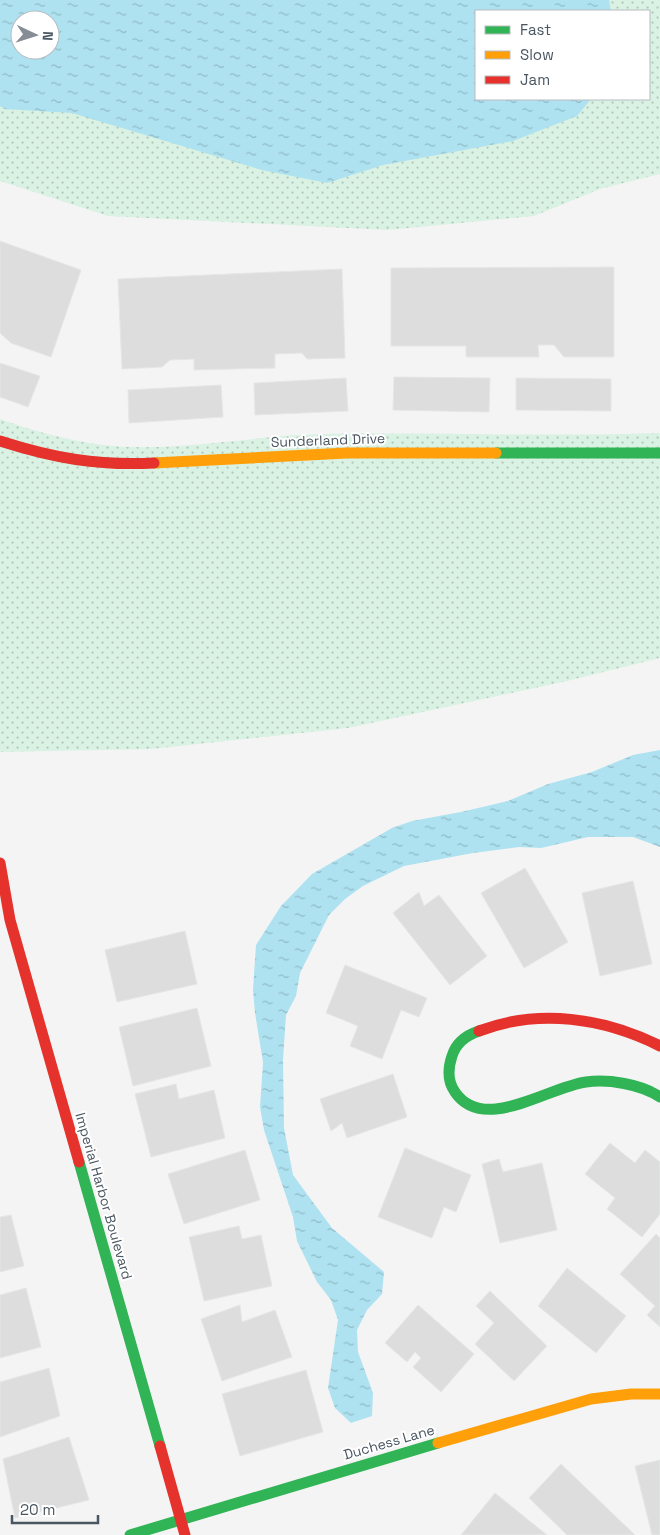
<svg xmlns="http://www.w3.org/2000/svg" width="660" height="1535" font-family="'Space Grotesk',sans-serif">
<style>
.grass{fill:url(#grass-dots);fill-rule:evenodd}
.water{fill:url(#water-ripples);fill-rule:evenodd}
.building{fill:#ddddde;stroke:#e5e6e7}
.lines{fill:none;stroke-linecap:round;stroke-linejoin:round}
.fast{stroke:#30b455;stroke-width:11}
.slow{stroke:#ff9f0a;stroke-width:11}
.jam{stroke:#e5322d;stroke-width:11}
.labels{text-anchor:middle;stroke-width:4;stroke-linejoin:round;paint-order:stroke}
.street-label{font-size:14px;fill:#4a5661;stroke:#fff}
</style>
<defs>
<pattern id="grass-dots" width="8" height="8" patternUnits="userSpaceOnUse" patternTransform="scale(1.25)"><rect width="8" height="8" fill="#d9f2e3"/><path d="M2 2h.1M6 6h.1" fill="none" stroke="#b2c7bb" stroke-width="1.8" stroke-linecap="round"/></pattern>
<pattern id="water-ripples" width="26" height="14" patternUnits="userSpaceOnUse" patternTransform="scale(1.25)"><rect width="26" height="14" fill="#aee2f0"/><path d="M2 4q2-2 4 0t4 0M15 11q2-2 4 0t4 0" fill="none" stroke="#90bac6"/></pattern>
</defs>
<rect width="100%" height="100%" fill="#f4f4f4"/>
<path class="grass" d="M 0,0 L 660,0 L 660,174 L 600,189 L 534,216 L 387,230 L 108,216 L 0,181 ZM 476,11 L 649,11 L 649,99 L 476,99 ZM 20,20 L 50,20 L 50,50 L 20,50 Z
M 0,419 C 33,431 67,440 102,445 C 174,453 248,436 320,434 C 434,432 547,437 660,433 L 660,658 L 567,681 L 348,728 L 151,749 L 0,752 Z"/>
<path class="water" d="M 0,0 L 609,0 L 611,11 L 476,11 L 476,99 L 591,99 L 577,116 L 513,141 L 383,165 L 327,183 L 262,170 L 72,113 L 4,109 L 0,106 ZM 20,20 L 50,20 L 50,50 L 20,50 Z
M 660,750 L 660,847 L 633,837 L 588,837 L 541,848 L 519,847 L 473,853 L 404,866 L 363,886 L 345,899 L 329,915 L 300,973 L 296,996 L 286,1015 L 283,1060 L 284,1128 L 293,1175 L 332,1228 L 384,1272 L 382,1294 L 367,1310 L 357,1330 L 358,1352 L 373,1393 L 372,1416 L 351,1423 L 335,1408 L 328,1388 L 338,1320 L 331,1300 L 317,1282 L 297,1241 L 293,1217 L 264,1130 L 260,1107 L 263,1062 L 255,1013 L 253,990 L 256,945 L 281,906 L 312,874 L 392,828 L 412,821 L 461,812 L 508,801 L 548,784 L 592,772 L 633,755 Z"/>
<path class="building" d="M 0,241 L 81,270 L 51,357 L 11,343 L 0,333 Z
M 614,267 L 614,357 L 564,357 L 554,345 L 538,345 L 539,357 L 466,357 L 466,346 L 391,346 L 391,268 Z
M 342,269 L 345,358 L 307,359 L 302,353 L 275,354 L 275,368 L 194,370 L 194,359 L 170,360 L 162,367 L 122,369 L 118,279 Z
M 0,363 L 40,376 L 28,407 L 0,397 Z
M 394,377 L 490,378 L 489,412 L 393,410 Z
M 346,378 L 348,411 L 255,415 L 254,383 Z
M 516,378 L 611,379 L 611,411 L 516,410 Z
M 221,385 L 223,417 L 129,423 L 128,390 Z
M 525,868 L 568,942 L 524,968 L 481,893 Z
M 633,881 L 652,964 L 600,976 L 582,893 Z
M 419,892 L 424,906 L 439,895 L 487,956 L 450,985 L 393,913 Z
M 185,931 L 197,984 L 117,1002 L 105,950 Z
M 345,965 L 427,998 L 419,1017 L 401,1010 L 382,1059 L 350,1046 L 358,1026 L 326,1013 Z
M 197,1008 L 211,1066 L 133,1086 L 119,1027 Z
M 393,1074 L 407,1117 L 347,1138 L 342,1123 L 331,1131 L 320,1099 Z
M 176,1084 L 179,1099 L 214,1090 L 225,1138 L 151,1157 L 135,1094 Z
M 610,1143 L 635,1163 L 645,1150 L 660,1162 L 660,1214 L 642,1237 L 607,1209 L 615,1198 L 585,1174 Z
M 405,1148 L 471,1175 L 456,1212 L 444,1207 L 432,1238 L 378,1217 Z
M 245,1150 L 260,1200 L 184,1224 L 168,1174 Z
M 499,1159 L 503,1172 L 542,1163 L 557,1230 L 500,1243 L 482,1164 Z
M 11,1215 L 24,1266 L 0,1272 L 0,1217 Z
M 239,1226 L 242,1239 L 261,1235 L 272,1286 L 204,1301 L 189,1237 Z
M 656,1234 L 660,1238 L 660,1327 L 647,1315 L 655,1306 L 620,1274 Z
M 567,1268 L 626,1316 L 596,1353 L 538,1306 Z
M 26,1288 L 41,1347 L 0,1358 L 0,1295 Z
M 490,1291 L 547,1346 L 514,1381 L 475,1344 L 494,1323 L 476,1306 Z
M 240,1305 L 242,1322 L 275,1310 L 292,1357 L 222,1381 L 201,1319 Z
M 418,1305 L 474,1354 L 441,1392 L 413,1367 L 421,1358 L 415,1352 L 407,1362 L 385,1343 Z
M 49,1368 L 60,1416 L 0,1437 L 0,1382 Z
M 306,1370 L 323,1432 L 240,1456 L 222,1394 Z
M 69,1437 L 89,1500 L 15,1518 L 3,1459 Z
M 660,1460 L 660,1535 L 652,1535 L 635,1466 Z
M 561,1464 L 635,1535 L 567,1535 L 529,1498 Z
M 495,1493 L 547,1535 L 461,1535 Z"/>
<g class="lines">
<path class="fast" d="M 496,453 L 660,453
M 479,1031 C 467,1035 456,1043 452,1056 C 448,1068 447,1081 455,1092 C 484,1134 548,1087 586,1082 C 608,1079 641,1084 660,1097
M 79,1162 L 160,1446
M 130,1535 L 438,1443"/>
<path class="slow" d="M 154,463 L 347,453 L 496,453
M 438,1443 L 591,1399 L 631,1394 L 660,1394"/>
<path class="jam" d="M 0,441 C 53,458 98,466 154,463
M 0,863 L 10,920 L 79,1162
M 479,1031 C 539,1008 604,1018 660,1046
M 160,1446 L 185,1535"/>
</g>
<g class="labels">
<g class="street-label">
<text transform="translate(328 440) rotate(-2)" y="5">Sunderland Drive</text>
<text transform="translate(104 1196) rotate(74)" y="5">Imperial Harbor Boulevard</text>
<text transform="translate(389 1442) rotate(-16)" y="5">Duchess Lane</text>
</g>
</g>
<rect x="475" y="10" width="175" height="90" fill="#ffffff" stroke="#b7bbc0"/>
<rect x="485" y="26" width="25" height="8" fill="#30b455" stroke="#b7bbc0"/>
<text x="520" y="35" font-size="15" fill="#4a5661">Fast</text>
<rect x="485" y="51" width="25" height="8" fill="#ff9f0a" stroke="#b7bbc0"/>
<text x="520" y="60" font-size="15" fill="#4a5661">Slow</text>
<rect x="485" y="76" width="25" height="8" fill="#e5322d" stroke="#b7bbc0"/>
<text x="520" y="85" font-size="15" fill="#4a5661">Jam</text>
<g transform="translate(35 35) rotate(94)"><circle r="24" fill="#ffffff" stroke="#b7bbc0"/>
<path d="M0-4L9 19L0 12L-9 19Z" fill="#868d94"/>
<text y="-8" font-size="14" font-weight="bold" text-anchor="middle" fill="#4a5661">N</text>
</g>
<path d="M12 1515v8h86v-8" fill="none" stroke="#4a5661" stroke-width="2.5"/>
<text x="20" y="1515" font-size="15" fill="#4a5661" stroke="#ffffff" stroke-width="4" paint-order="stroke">20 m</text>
</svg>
